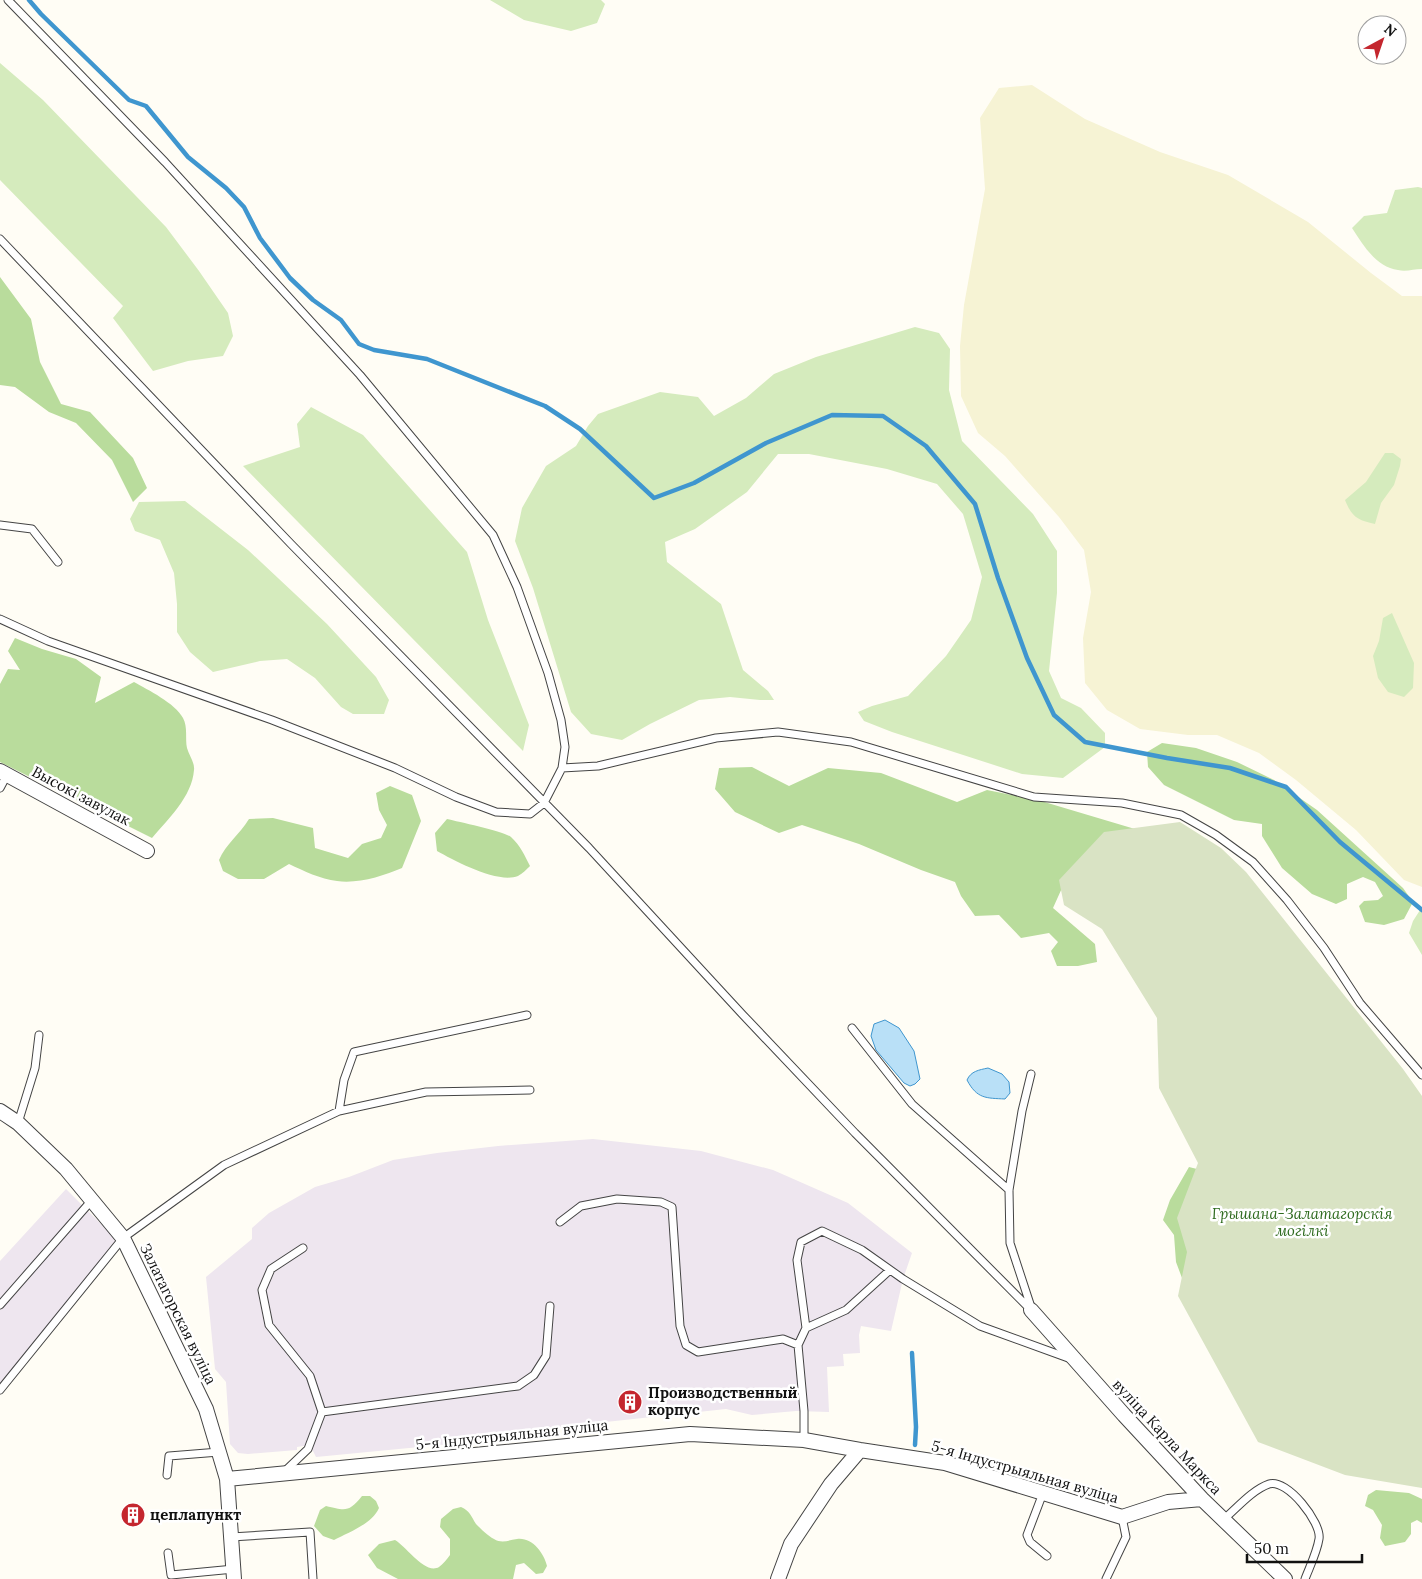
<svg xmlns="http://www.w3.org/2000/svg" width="1422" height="1579" font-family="Lora,serif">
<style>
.industrial{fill:#eee6ef}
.farmland{fill:#f6f3d4}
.green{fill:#d5ebbd}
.forest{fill:#b9dc9c}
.cemetery{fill:#d9e3c4}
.water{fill:#b9e0f7;stroke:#3f96cf}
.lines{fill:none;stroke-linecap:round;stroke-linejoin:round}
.stream{stroke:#3f96cf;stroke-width:4.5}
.service-casing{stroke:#444;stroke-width:9}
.minor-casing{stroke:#444;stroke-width:16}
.service{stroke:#fff;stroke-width:7}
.minor{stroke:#fff;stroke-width:14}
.labels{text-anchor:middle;stroke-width:5;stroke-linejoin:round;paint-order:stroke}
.street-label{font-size:15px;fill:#111;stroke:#fff}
.park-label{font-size:15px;font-style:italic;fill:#2f6b1f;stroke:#fff}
.poi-label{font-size:15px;font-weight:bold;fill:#111;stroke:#fff;text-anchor:start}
</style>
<rect width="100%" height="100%" fill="#fffdf5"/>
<path class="industrial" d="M 593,1139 L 701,1151 L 773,1170 L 848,1203 L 912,1253 L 903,1279 L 891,1331 L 861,1326 L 859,1335 L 860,1353 L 843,1354 L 844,1366 L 827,1367 L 829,1412 L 796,1411 L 752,1415 L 726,1409 L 541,1429 L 534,1436 L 316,1457 L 313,1451 L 303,1446 L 297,1447 L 297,1450 L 248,1454 L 238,1453 L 230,1444 L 226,1382 L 215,1369 L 206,1277 L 252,1239 L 252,1228 L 269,1213 L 315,1187 L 349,1177 L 393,1160 L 437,1153 L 498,1146 Z
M 66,1189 L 117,1240 L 0,1395 L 0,1261 Z"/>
<path class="farmland" d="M 1032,85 L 1085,119 L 1160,152 L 1228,175 L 1308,222 L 1371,273 L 1402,296 L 1422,296 L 1422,887 L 1404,880 L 1356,830 L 1296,780 L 1259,753 L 1217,735 L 1188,735 L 1140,729 L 1107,710 L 1085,683 L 1083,638 L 1091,592 L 1084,550 L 1059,517 L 1005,456 L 978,433 L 961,396 L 960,346 L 964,305 L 985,189 L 980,118 L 999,88 Z"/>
<path class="green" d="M 490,0 L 601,0 L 605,4 L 597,23 L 571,31 L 524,20 Z
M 0,63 L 43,100 L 166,227 L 199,271 L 228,313 L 233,336 L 223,356 L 188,361 L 153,371 L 113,318 L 123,306 L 0,180 Z
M 1418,187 L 1422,188 L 1422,269 C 1414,269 1406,272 1398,270 C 1376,267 1363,245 1352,228 L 1364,216 L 1387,213 L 1395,190 Z
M 915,327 L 939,333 L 950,349 L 949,390 L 962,441 L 1033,514 L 1057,551 L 1057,593 L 1049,671 L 1061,698 L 1081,708 L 1105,733 L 1105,747 L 1063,778 L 1022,774 L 892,732 L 864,721 L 858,712 L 872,706 L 908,696 L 946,656 L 971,620 L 982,577 L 963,514 L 937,484 L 887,469 L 809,454 L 778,454 L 747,492 L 695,529 L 665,542 L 667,562 L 721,604 L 743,670 L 768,691 L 774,700 L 760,700 L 730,697 L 699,700 L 650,724 L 622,740 L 591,734 L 571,712 L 533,588 L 515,541 L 522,508 L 546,466 L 576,446 L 588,426 L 598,414 L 660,392 L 698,397 L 714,416 L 746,398 L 774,374 L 816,357 Z
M 311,407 L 363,435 L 467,552 L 488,620 L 529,725 L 523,751 L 243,466 L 300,447 L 297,424 Z
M 1385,453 L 1393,453 L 1401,459 L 1400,466 L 1394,485 L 1381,503 L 1375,524 C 1357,520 1352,517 1345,500 L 1366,482 Z
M 185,501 L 248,550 L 327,624 L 376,677 L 389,700 L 384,714 L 353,714 L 341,707 L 315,678 L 287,659 L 260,661 L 213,672 L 190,652 L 177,632 L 177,604 L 174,573 L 160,540 L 135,531 L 130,519 L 139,502 Z
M 1392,613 L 1414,663 L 1413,688 L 1404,697 L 1388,692 L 1378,678 L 1373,656 L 1379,641 L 1383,618 Z
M 1422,907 L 1422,955 L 1409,933 L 1413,921 Z"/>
<path class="forest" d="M 0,277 L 31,319 L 40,362 L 61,404 L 90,412 L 133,458 L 147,488 L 133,502 L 112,460 L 76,423 L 49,412 L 15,387 L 0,385 Z
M 15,638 L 42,649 L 76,659 L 101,677 L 95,703 L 134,682 C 148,690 175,703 183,718 C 188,727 185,739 187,748 C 189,755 195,763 194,770 C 192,797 168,819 152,838 L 0,762 L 0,684 L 8,669 L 20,670 L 8,651 Z
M 1162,743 L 1196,748 L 1237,762 L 1274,780 L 1317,810 L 1403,888 L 1413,902 L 1404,919 L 1384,925 L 1365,922 L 1359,906 L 1364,901 L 1378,900 L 1383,896 L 1375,882 L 1363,877 L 1347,884 L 1347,899 L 1336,904 L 1312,894 L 1282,868 L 1262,836 L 1262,824 L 1234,820 L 1164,785 L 1148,767 L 1147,752 Z
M 752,767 L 789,786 L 828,768 L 881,773 L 957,802 L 987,790 L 1041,801 L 1145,832 L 1198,1025 L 1062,888 L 1053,908 L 1095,944 L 1097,962 L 1078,966 L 1057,966 L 1051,951 L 1058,942 L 1049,933 L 1021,938 L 999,915 L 975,916 L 961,896 L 955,882 L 921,870 L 859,844 L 802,825 L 779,833 L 735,812 L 715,789 L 719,768 Z
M 390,786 L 412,795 L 421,821 L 402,868 C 383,876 358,884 337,881 C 320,879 304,871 289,864 L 264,879 L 238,879 L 223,871 L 219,860 C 226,844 239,835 249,819 L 273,818 L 313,828 L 315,848 L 348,858 L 362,844 L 381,838 L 387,825 L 379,810 L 376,793 Z
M 447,819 C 459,822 503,831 511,837 C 520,845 525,856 530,866 C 527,869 522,874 518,876 C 498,884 455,861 437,851 L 435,833 Z
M 1189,1167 L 1201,1170 L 1200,1276 L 1182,1278 L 1176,1262 L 1174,1235 L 1163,1220 L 1170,1200 Z
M 1376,1490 L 1409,1493 L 1422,1499 L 1422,1523 L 1417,1520 L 1411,1523 L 1411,1534 L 1405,1542 L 1385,1546 L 1380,1538 L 1382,1525 L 1373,1510 L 1365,1506 L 1368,1495 Z
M 362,1496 L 370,1496 L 376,1501 L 379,1508 C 372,1524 349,1532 334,1540 L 323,1536 L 314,1526 L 320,1510 L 326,1506 C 346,1511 349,1512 362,1496 Z
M 461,1507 C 470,1511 471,1516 476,1524 C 481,1529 488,1536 494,1539 C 502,1544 509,1540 517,1539 C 532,1537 544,1553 547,1566 L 543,1573 L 536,1574 L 524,1563 L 516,1565 L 513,1579 L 398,1579 L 377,1568 L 368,1555 L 379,1544 L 395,1540 C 407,1547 425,1575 439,1567 C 443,1564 447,1559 450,1555 L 450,1539 L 440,1527 L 441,1519 L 453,1509 Z"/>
<path class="cemetery" d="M 1180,822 L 1221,848 L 1246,872 L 1403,1069 L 1422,1096 L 1422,1488 L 1345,1475 L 1258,1442 L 1178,1296 L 1187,1252 L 1177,1218 L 1198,1163 L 1159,1088 L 1157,1018 L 1102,929 L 1064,905 L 1059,880 L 1104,832 Z"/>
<path class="water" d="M 885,1020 L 899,1028 L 914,1051 L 920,1079 L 915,1084 L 910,1086 L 904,1083 L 876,1050 L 871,1036 L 874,1024 Z
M 988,1068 L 1002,1074 L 1009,1082 L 1010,1093 L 1005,1099 C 986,1098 977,1099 967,1080 C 971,1071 979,1070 988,1068 Z"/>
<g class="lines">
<path class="stream" d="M 29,0 L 41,14 L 129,100 L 146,106 L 188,157 L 226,188 L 244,207 L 260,238 L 290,278 L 313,300 L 341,320 L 359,344 L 374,350 L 427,359 L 545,406 L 580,429 L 654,498 L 694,483 L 766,443 L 832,415 L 883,416 L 926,446 L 975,504 L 998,578 L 1027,658 L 1054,715 L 1085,742 L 1167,758 L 1230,768 L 1286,787 L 1340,842 L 1422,910
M 912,1353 L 916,1427 L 915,1445"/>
<defs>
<path id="service" d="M 0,239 L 291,544 L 589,848 L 743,1015 L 855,1133 L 1031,1310
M 0,525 L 32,529 L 58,562
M 0,619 L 48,641 L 272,720 L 395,768 L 456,797 L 496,812 L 530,814 L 544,803 L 562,768 L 565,747 L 561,720 L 548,673 L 517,587 L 493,535 L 360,375 L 165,162 L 8,0
M 562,768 L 598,766 L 716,738 L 778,732 L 851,742 L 1034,797 L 1122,803 L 1181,815 L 1216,835 L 1253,862 L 1287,900 L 1324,948 L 1360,1003 L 1422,1075
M 0,788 L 7,775
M 852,1028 L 912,1104 L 1009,1190
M 339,1111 L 344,1080 L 354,1052 L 527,1015
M 18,1123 L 35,1068 L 39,1035
M 560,1222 L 581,1206 L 617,1199 L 661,1202 L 672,1207 L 680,1326 L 686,1345 L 698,1352 L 783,1339 L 798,1345 L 804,1411 L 804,1440
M 0,1305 L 92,1200
M 1031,1307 L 1010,1243 L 1009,1190 L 1022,1111 L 1031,1074
M 806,1328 L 797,1260 L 801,1242 L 822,1231 L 862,1250 L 903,1279 L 980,1326 L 1071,1359
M 798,1345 L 806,1328 L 846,1310 L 890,1270
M 0,1390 L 123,1238 L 224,1165 L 339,1111 L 426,1092 L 530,1090
M 322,1412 L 518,1386 L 534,1375 L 546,1356 L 550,1306
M 284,1472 L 308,1449 L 322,1412 L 310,1376 L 269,1325 L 262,1290 L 271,1269 L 303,1248
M 167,1475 L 169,1456 L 219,1452
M 1043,1493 L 1027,1535 L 1030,1542 L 1047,1556
M 1224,1519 C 1237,1508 1252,1490 1269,1484 C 1287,1478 1322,1523 1319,1539 C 1317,1552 1310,1566 1305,1579
M 231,1537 L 310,1532 L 313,1579
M 168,1553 L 171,1575 L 234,1569
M 1106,1579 L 1126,1537 L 1122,1517"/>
<path id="minor" d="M 0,771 L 147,851
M 0,1111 L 18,1123 L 66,1169 L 123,1238 L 206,1409 L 227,1479 L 234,1579
M 1031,1310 L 1124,1415 L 1202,1499 L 1285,1579
M 227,1479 L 690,1434 L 804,1440 L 860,1450 L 945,1463 L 1122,1517 L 1168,1502 L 1202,1499
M 778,1579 L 791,1544 L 831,1484 L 860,1450"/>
</defs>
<use href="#service" class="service-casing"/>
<use href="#minor" class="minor-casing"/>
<use href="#service" class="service"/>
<use href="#minor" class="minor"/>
</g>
<defs>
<symbol id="building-disc" viewBox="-11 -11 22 22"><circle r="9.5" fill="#c4262e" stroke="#fff"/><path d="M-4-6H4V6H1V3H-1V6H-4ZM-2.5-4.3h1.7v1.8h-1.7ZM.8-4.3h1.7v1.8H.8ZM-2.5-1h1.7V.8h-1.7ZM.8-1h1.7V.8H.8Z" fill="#fff"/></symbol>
</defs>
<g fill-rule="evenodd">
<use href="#building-disc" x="616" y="1388" width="28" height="28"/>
<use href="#building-disc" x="119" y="1501" width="28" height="28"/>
</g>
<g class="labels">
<g class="street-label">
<text transform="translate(81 796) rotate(28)" y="5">Высокі завулак</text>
<text transform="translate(178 1314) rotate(64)" y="5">Залатагорская вуліца</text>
<text transform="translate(512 1435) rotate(-6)" y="5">5-я Індустрыяльная вуліца</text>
<text transform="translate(1167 1437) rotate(47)" y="5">вуліца Карла Маркса</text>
<text transform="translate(1025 1472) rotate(16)" y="5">5-я Індустрыяльная вуліца</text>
</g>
<g class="park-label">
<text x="1302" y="1219">Грышана-Залатагорскія<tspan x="1302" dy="17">могілкі</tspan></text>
</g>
<g class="poi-label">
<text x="648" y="1398">Производственный<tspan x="648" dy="17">корпус</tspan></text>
<text x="150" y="1520">цеплапункт</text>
</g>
</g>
<g transform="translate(1382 40) rotate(40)"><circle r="24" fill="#ffffff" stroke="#a0a0a0"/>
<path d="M0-4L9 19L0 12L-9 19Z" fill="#c4262e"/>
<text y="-8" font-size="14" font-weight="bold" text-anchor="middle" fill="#111111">N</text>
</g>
<path d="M1247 1554v8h115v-8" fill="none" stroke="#111111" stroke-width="2.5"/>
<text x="1254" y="1554" font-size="15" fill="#111111" stroke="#ffffff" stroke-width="4" paint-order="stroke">50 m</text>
</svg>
